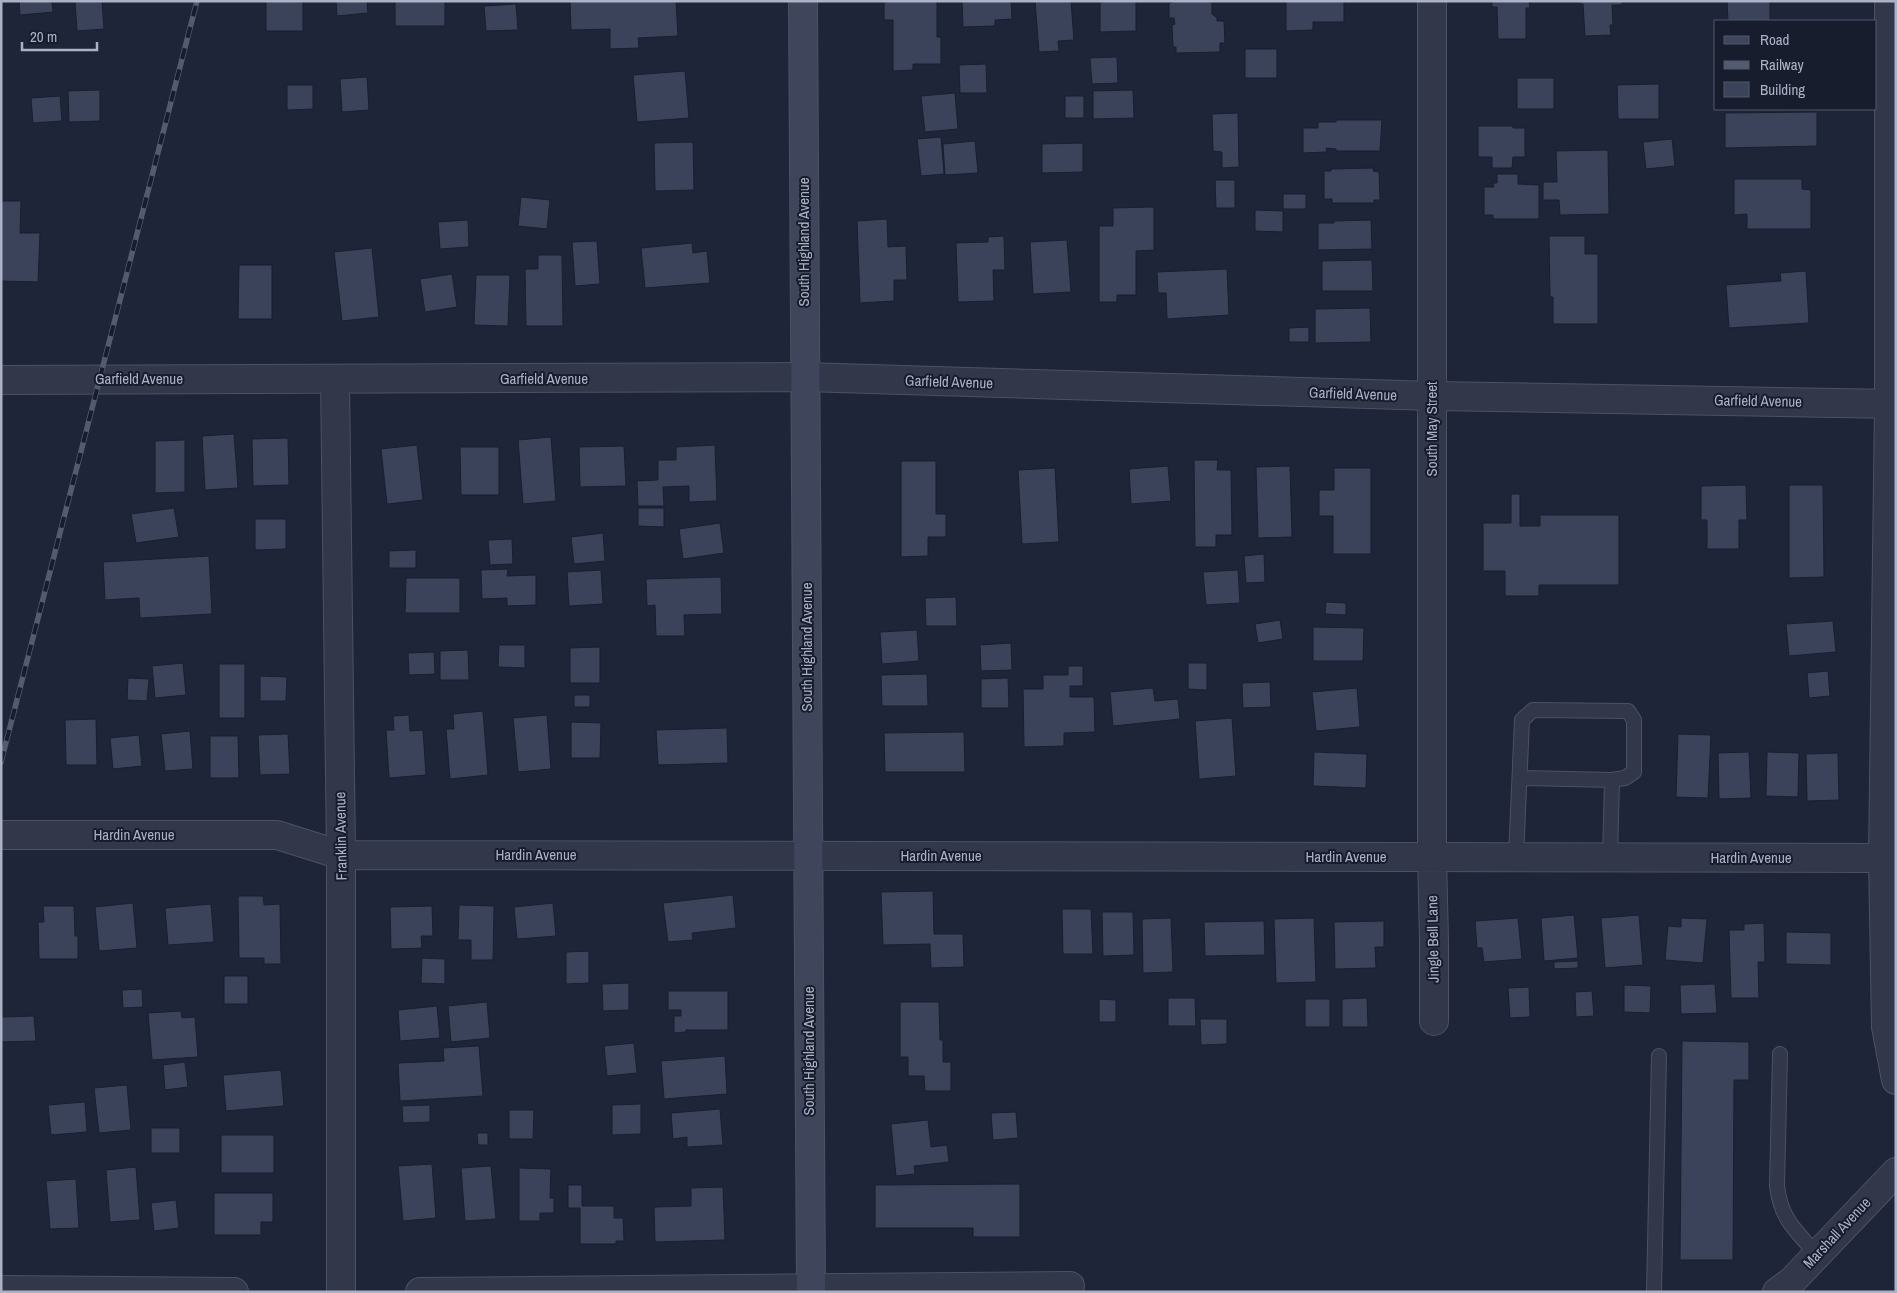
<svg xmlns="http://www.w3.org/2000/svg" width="1897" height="1293" font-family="'Archivo Narrow',sans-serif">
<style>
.building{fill:#3a4359;stroke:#191f2f}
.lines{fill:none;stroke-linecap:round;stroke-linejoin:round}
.lane-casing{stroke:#4c5264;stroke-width:16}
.street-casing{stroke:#4c5264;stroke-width:30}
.secondary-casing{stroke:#4c5264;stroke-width:30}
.lane{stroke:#323849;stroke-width:14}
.street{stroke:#323849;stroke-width:28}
.secondary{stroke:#3f465c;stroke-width:28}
.rail-casing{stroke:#535b70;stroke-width:5.5}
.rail{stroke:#171d2d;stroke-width:4;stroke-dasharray:11;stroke-linecap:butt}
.labels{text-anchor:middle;stroke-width:4;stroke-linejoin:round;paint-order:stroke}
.street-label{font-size:15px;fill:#acb2c6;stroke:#171d2d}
</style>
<rect width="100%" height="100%" fill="#1e2538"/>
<path class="building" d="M 19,1 L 52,1 L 53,12 L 20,15 Z
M 75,1 L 102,1 L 104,29 L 77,31 Z
M 266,1 L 303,1 L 303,31 L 266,31 Z
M 336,1 L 367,1 L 368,13 L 337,16 Z
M 395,1 L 445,1 L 445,26 L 395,26 Z
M 570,1 L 676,1 L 678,36 L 638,38 L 639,48 L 610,49 L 610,29 L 571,30 Z
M 884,1 L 937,1 L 937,37 L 941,37 L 941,64 L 913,64 L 913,70 L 893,71 L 893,20 L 884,20 Z
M 962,1 L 1011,1 L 1012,19 L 995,20 L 995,26 L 963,27 Z
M 1035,1 L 1071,1 L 1074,40 L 1058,41 L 1059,51 L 1039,52 Z
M 1100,1 L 1136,1 L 1136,31 L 1100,32 Z
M 1176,1 L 1212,1 L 1212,14 L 1217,18 L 1217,21 L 1224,21 L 1225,43 L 1220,43 L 1220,52 L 1176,53 L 1176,47 L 1173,47 L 1172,25 L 1175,24 L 1174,18 L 1169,18 L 1169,3 Z
M 1286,1 L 1344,1 L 1344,22 L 1313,22 L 1313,30 L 1286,31 Z
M 1492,1 L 1529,1 L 1530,8 L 1526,8 L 1526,39 L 1498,39 L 1497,7 L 1492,7 Z
M 1580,1 L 1622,1 L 1622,5 L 1612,5 L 1613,25 L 1610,25 L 1611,35 L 1585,36 L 1583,4 L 1580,4 Z
M 1727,1 L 1770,1 L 1770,21 L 1728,21 Z
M 516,4 L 518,30 L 486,31 L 484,6 Z
M 1245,49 L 1277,49 L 1277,78 L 1245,78 Z
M 1117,57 L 1118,83 L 1092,84 L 1090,58 Z
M 986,64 L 987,93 L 960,93 L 959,65 Z
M 685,71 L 689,118 L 637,122 L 633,75 Z
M 367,77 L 369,110 L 342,112 L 340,79 Z
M 1517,78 L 1554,78 L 1554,109 L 1517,109 Z
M 1659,84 L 1659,119 L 1618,119 L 1617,85 Z
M 287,85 L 313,85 L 313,109 L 287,110 Z
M 100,90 L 100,121 L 69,122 L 68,91 Z
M 1133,90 L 1134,118 L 1093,119 L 1093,91 Z
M 955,93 L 958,129 L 925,132 L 921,96 Z
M 60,96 L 62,121 L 33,123 L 31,98 Z
M 1065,96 L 1084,96 L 1084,118 L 1065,118 Z
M 1817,112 L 1817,146 L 1725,148 L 1725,113 Z
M 1238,113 L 1239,167 L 1222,168 L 1222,152 L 1213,151 L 1212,114 Z
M 1336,120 L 1382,120 L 1380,151 L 1336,151 L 1336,149 L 1326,148 L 1327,152 L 1303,153 L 1303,128 L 1318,128 L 1318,122 L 1336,122 Z
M 1478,126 L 1513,126 L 1513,128 L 1525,128 L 1525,157 L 1513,157 L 1512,168 L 1492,168 L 1492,157 L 1478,157 Z
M 941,137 L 944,174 L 921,176 L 917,139 Z
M 1672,139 L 1675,166 L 1646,169 L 1643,142 Z
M 975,141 L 978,173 L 945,175 L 943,144 Z
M 693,142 L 694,190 L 655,191 L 654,143 Z
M 1083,143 L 1083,172 L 1042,173 L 1042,144 Z
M 1608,150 L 1609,214 L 1560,215 L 1559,200 L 1543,200 L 1543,182 L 1557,182 L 1556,151 Z
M 1374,168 L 1373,171 L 1379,172 L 1380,200 L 1374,200 L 1374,203 L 1332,203 L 1332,199 L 1324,199 L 1324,171 L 1331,171 L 1331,169 Z
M 1497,174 L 1518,174 L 1518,184 L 1539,185 L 1539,219 L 1493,219 L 1493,215 L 1484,215 L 1484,187 L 1494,187 L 1493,183 L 1497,183 Z
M 1734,179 L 1802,179 L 1802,189 L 1811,190 L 1811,229 L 1747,229 L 1747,214 L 1734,215 Z
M 1215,180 L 1235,180 L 1235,208 L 1216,208 Z
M 1283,194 L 1306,194 L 1306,209 L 1283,209 Z
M 521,197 L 550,200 L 547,229 L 518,226 Z
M 1,201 L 21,201 L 20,233 L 40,233 L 38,282 L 1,281 Z
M 1154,207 L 1154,250 L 1136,251 L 1136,295 L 1117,295 L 1117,302 L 1099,302 L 1099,226 L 1113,226 L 1113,208 Z
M 1255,210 L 1283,211 L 1283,232 L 1255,231 Z
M 887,219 L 888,247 L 906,246 L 907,280 L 894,280 L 894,301 L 860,303 L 857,221 Z
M 468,220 L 469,247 L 440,249 L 438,222 Z
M 1371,220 L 1372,249 L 1318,250 L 1318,223 L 1334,223 L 1334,221 Z
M 1004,236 L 1005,270 L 993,270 L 994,301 L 958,302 L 956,243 L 988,242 L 988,237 Z
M 1549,236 L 1585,236 L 1585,254 L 1598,254 L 1598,324 L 1553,324 L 1553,297 L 1550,297 Z
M 1067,240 L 1071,292 L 1033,294 L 1030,242 Z
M 597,241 L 600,284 L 575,286 L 572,242 Z
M 692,243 L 693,253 L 707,251 L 710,283 L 645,288 L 641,248 Z
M 372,248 L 379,317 L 342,321 L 334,252 Z
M 538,255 L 562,255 L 563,326 L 526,326 L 525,269 L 538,269 Z
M 1372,260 L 1373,291 L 1322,291 L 1322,261 Z
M 239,265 L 272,265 L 272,319 L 238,319 Z
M 1227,269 L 1229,315 L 1167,319 L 1166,293 L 1158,293 L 1157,272 Z
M 1806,271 L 1809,323 L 1729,328 L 1726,285 L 1781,281 L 1780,273 Z
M 452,274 L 457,307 L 425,312 L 420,279 Z
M 476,275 L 510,275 L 508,326 L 474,325 Z
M 1370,308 L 1371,342 L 1315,343 L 1315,309 Z
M 1309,327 L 1309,342 L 1289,342 L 1289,328 Z
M 234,434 L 238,488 L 205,490 L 202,436 Z
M 551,437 L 556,501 L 523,504 L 518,440 Z
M 288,438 L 289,485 L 253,486 L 252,439 Z
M 185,440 L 185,492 L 155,493 L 155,441 Z
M 417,445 L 423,500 L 387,504 L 381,449 Z
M 715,445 L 717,501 L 689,502 L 689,486 L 663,487 L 664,506 L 638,506 L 637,481 L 658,480 L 658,460 L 676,460 L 676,447 Z
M 624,446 L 626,486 L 580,487 L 579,447 Z
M 460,447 L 499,447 L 499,495 L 461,495 Z
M 1194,460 L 1218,460 L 1217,470 L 1231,470 L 1232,535 L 1216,535 L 1216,547 L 1195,547 Z
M 901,461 L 936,461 L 936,514 L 946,514 L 946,537 L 928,537 L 928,556 L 901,557 Z
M 1168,466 L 1171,501 L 1131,504 L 1129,469 Z
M 1290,466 L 1292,537 L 1258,538 L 1256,467 Z
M 1055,468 L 1059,542 L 1022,544 L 1018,470 Z
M 1334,468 L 1371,468 L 1371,554 L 1333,554 L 1333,516 L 1319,516 L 1319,490 L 1334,490 Z
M 1746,485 L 1747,520 L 1739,520 L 1739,549 L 1707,549 L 1707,520 L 1701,520 L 1701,486 Z
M 1789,485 L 1823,485 L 1824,577 L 1789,578 Z
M 1511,494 L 1520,494 L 1520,526 L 1540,526 L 1540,515 L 1619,515 L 1619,585 L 1539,585 L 1539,596 L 1505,596 L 1505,571 L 1483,571 L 1483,523 L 1511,523 Z
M 174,508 L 179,537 L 136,543 L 131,514 Z
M 638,508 L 664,508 L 664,527 L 638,526 Z
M 255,519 L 286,519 L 286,549 L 255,550 Z
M 720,523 L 724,553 L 683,559 L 679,529 Z
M 603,533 L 605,561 L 574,564 L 571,537 Z
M 512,539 L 513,564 L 490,565 L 488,540 Z
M 416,550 L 416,568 L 389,568 L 389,551 Z
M 1264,554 L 1265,582 L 1246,583 L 1244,556 Z
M 209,556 L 212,614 L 140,618 L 139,598 L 105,600 L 103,562 Z
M 508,569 L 507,576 L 536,575 L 536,605 L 507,606 L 507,598 L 482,599 L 481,570 Z
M 601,570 L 603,604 L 569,606 L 567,572 Z
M 1238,570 L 1240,603 L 1206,605 L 1203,572 Z
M 721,577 L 722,614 L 684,615 L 685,636 L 656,636 L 655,605 L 647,606 L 646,579 Z
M 406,578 L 460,578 L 460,613 L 405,613 Z
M 956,597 L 957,626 L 926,626 L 925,598 Z
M 1326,602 L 1346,603 L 1346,615 L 1325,614 Z
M 1280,620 L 1283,639 L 1258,643 L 1255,624 Z
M 1833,621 L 1836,652 L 1789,656 L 1786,624 Z
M 1313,627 L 1364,628 L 1363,661 L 1313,661 Z
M 917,630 L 919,661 L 882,664 L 880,632 Z
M 1011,643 L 1012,670 L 981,671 L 980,645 Z
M 499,645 L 525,645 L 525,668 L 498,667 Z
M 600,647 L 600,683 L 570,683 L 570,648 Z
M 468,650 L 469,680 L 440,680 L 440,651 Z
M 434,652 L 435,674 L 409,675 L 408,653 Z
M 183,663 L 186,695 L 155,698 L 152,666 Z
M 1188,663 L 1207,663 L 1207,690 L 1188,689 Z
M 219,664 L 245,664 L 245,718 L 219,718 Z
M 1068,666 L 1083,666 L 1083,686 L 1070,686 L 1070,697 L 1094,697 L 1095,732 L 1064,733 L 1064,746 L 1024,747 L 1023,689 L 1043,689 L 1043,675 L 1068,675 Z
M 1828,671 L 1830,696 L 1809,698 L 1807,673 Z
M 927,674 L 928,706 L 882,706 L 881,675 Z
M 260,676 L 287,677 L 286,701 L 260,701 Z
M 128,678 L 149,679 L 147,701 L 127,700 Z
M 1008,678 L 1009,708 L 981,708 L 981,679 Z
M 1270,682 L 1271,707 L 1243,708 L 1242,683 Z
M 1153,688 L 1155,701 L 1178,699 L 1180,719 L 1113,726 L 1110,692 Z
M 1357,688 L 1360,727 L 1316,731 L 1312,692 Z
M 574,695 L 590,695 L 590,707 L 574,707 Z
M 483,711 L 488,775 L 450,779 L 446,729 L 454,729 L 453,714 Z
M 409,715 L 410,731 L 423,730 L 426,775 L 389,778 L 386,730 L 394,730 L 393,716 Z
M 547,715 L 551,769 L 518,772 L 513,718 Z
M 1232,718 L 1236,776 L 1199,779 L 1195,721 Z
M 96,719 L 97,765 L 66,765 L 65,720 Z
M 571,722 L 601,723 L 600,758 L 571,758 Z
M 727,728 L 728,763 L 658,765 L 656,730 Z
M 190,731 L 193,769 L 165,771 L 161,734 Z
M 964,732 L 965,772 L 885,772 L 884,733 Z
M 288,734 L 290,774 L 260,775 L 258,735 Z
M 1678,734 L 1711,735 L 1708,798 L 1676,797 Z
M 139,735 L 142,766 L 113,769 L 110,738 Z
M 210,736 L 238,736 L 239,778 L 210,778 Z
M 1314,752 L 1367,754 L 1366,788 L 1313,786 Z
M 1749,752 L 1751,798 L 1719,799 L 1718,753 Z
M 1767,752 L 1799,753 L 1798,797 L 1766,796 Z
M 1838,753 L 1839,800 L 1807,801 L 1806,754 Z
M 933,891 L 934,934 L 963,934 L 964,967 L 931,968 L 930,944 L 883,945 L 881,892 Z
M 733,895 L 736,928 L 692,933 L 693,940 L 668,942 L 663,903 Z
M 238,896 L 263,896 L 264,905 L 280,904 L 281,964 L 264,964 L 264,958 L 239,958 Z
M 133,903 L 137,948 L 99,951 L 95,907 Z
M 553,903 L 556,936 L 517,939 L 514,907 Z
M 211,904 L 214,942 L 168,945 L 165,908 Z
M 459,905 L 494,906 L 493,960 L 471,960 L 471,940 L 458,940 Z
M 43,906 L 74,906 L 75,936 L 78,936 L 78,959 L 39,959 L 38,922 L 44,922 Z
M 432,906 L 433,936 L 421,936 L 422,948 L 391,949 L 390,907 Z
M 1062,909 L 1091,909 L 1093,954 L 1063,954 Z
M 1102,912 L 1133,912 L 1134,955 L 1103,956 Z
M 1574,915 L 1578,958 L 1544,961 L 1541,918 Z
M 1639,915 L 1643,965 L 1605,968 L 1601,918 Z
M 1171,918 L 1173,972 L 1143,973 L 1142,919 Z
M 1314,918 L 1316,982 L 1276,983 L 1274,919 Z
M 1518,918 L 1522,959 L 1484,962 L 1482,948 L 1477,948 L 1475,921 Z
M 1681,918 L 1707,919 L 1703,963 L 1665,960 L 1668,926 L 1681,927 Z
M 1264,921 L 1265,955 L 1205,956 L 1204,922 Z
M 1384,921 L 1384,947 L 1375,947 L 1376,968 L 1335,969 L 1334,922 Z
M 1764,923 L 1765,962 L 1758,962 L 1759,998 L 1731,998 L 1729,930 L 1744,930 L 1744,924 Z
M 1786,932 L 1831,933 L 1831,965 L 1786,964 Z
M 589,951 L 589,983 L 566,984 L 566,952 Z
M 422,958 L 445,959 L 445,984 L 421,983 Z
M 1578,961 L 1578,968 L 1554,969 L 1554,962 Z
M 224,976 L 248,976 L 248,1004 L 224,1004 Z
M 629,983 L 629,1010 L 603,1011 L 602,984 Z
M 1715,984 L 1717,1013 L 1681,1014 L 1680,985 Z
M 1624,985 L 1651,986 L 1650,1013 L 1624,1012 Z
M 1529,987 L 1530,1017 L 1510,1018 L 1508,988 Z
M 142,989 L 143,1007 L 123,1008 L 122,990 Z
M 668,991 L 728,991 L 728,1030 L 686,1030 L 686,1032 L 674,1033 L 674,1016 L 681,1016 L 681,1010 L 668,1010 Z
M 1592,991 L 1594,1016 L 1576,1017 L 1575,992 Z
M 1168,998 L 1195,998 L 1196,1026 L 1168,1026 Z
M 1367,998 L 1368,1027 L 1342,1027 L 1342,999 Z
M 1099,999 L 1116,1000 L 1116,1022 L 1099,1022 Z
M 1305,999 L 1330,999 L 1330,1027 L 1305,1027 Z
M 487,1002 L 490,1038 L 451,1042 L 448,1006 Z
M 900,1002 L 939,1002 L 940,1040 L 943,1040 L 943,1062 L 951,1062 L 951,1091 L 925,1091 L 924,1076 L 908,1076 L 908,1057 L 900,1057 Z
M 437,1006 L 440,1038 L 400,1041 L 398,1010 Z
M 181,1011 L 182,1018 L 195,1017 L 198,1057 L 152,1060 L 148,1013 Z
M 34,1016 L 36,1041 L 1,1042 L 1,1017 Z
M 1200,1019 L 1227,1019 L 1227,1044 L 1201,1045 Z
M 1682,1041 L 1749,1042 L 1749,1080 L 1734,1080 L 1733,1260 L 1680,1260 Z
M 634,1043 L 637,1073 L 607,1076 L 604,1046 Z
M 479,1046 L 483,1096 L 400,1101 L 398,1063 L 444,1061 L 443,1048 Z
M 725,1056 L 727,1094 L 664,1099 L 661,1061 Z
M 185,1062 L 188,1087 L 165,1090 L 163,1065 Z
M 281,1070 L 284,1106 L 226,1111 L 223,1075 Z
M 127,1085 L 131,1130 L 99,1133 L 94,1088 Z
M 85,1102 L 87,1132 L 51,1135 L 48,1105 Z
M 641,1104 L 641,1134 L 612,1135 L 612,1105 Z
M 430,1105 L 430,1122 L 403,1123 L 402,1106 Z
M 720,1109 L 723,1145 L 687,1147 L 687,1137 L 673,1139 L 671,1113 Z
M 509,1110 L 534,1110 L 533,1139 L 509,1139 Z
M 1016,1112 L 1018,1138 L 993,1140 L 991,1113 Z
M 928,1120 L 931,1147 L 947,1145 L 949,1162 L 914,1166 L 915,1174 L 896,1176 L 891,1124 Z
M 151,1128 L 180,1128 L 180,1153 L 151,1153 Z
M 477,1133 L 488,1133 L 488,1145 L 478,1145 Z
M 221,1135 L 274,1135 L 274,1173 L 221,1173 Z
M 432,1164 L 436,1218 L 403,1221 L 398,1166 Z
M 491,1166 L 496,1219 L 465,1221 L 461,1168 Z
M 136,1167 L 140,1220 L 110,1222 L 106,1170 Z
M 519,1168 L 551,1169 L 550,1198 L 554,1198 L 554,1213 L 540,1213 L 540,1221 L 519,1221 Z
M 76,1179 L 79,1228 L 50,1229 L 46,1181 Z
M 1020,1184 L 1020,1237 L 973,1237 L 973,1228 L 875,1228 L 875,1185 Z
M 568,1185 L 582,1185 L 582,1206 L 614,1206 L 614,1218 L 623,1218 L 624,1241 L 616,1241 L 616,1244 L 580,1244 L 580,1208 L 568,1208 Z
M 723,1187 L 725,1240 L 655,1242 L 654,1207 L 691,1206 L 691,1188 Z
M 214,1193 L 273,1193 L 273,1222 L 261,1222 L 261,1235 L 214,1235 Z
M 176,1200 L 179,1228 L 154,1231 L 151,1203 Z"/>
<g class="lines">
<defs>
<path id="lane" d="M 1516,857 L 1522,720 L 1533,710 L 1628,711 L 1634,720 L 1634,772 L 1625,778 L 1612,780 L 1520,778
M 1610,858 L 1612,780
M 1780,1054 L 1777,1186 C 1781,1220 1796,1230 1817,1255
M 1654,1292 L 1659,1056"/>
<path id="street" d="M 1432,1 L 1432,857 L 1434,940 L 1434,1021
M 1889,1 L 1889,404 L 1883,858 L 1886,1027 L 1896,1080
M 1,380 L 805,377 L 1433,396 L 1896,404
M 335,380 L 341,855 L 341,1292
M 1,835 L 277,835 L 341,855 L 1883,858
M 1,1290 L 234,1292
M 420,1292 L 1070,1286
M 1777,1292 L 1792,1281 L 1896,1172"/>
<path id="secondary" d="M 803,1 L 811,1292"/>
</defs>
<use href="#lane" class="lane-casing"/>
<use href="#street" class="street-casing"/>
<use href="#secondary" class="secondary-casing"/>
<use href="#lane" class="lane"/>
<use href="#street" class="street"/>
<use href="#secondary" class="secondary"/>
<defs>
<path id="rail" d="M 1,762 L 197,1"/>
</defs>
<use href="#rail" class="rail-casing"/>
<use href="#rail" class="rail"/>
</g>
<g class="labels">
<g class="street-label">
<text transform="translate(804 242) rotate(-90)" y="5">South Highland Avenue</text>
<text x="139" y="384">Garfield Avenue</text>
<text x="544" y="384">Garfield Avenue</text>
<text transform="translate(949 382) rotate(2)" y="5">Garfield Avenue</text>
<text transform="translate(1353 394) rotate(2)" y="5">Garfield Avenue</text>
<text transform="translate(1758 401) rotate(1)" y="5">Garfield Avenue</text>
<text transform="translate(1432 429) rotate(-90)" y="5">South May Street</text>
<text transform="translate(807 647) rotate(-90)" y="5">South Highland Avenue</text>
<text x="134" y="840">Hardin Avenue</text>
<text transform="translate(341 836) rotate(-91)" y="5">Franklin Avenue</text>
<text x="536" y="860">Hardin Avenue</text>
<text x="941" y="861">Hardin Avenue</text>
<text x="1346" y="862">Hardin Avenue</text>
<text x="1751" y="863">Hardin Avenue</text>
<text transform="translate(1433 939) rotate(-91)" y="5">Jingle Bell Lane</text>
<text transform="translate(809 1051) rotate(-90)" y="5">South Highland Avenue</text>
<text transform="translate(1837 1233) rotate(-47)" y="5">Marshall Avenue</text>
</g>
</g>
<rect width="1897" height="1293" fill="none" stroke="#acb2c6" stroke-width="5"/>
<rect x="1714" y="20" width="162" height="90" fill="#171d2d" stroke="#53596a"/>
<rect x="1724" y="36" width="25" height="8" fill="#3f465c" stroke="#53596a"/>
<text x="1760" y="45" font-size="15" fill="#acb2c6">Road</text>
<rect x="1724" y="61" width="25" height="8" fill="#535b70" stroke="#53596a"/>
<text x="1760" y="70" font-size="15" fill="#acb2c6">Railway</text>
<rect x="1724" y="82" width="25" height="15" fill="#3a4359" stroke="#53596a"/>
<text x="1760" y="95" font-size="15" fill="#acb2c6">Building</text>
<path d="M22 42v8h75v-8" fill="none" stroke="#acb2c6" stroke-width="2.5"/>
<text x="30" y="42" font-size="15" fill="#acb2c6" stroke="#171d2d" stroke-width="4" paint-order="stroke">20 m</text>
</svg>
